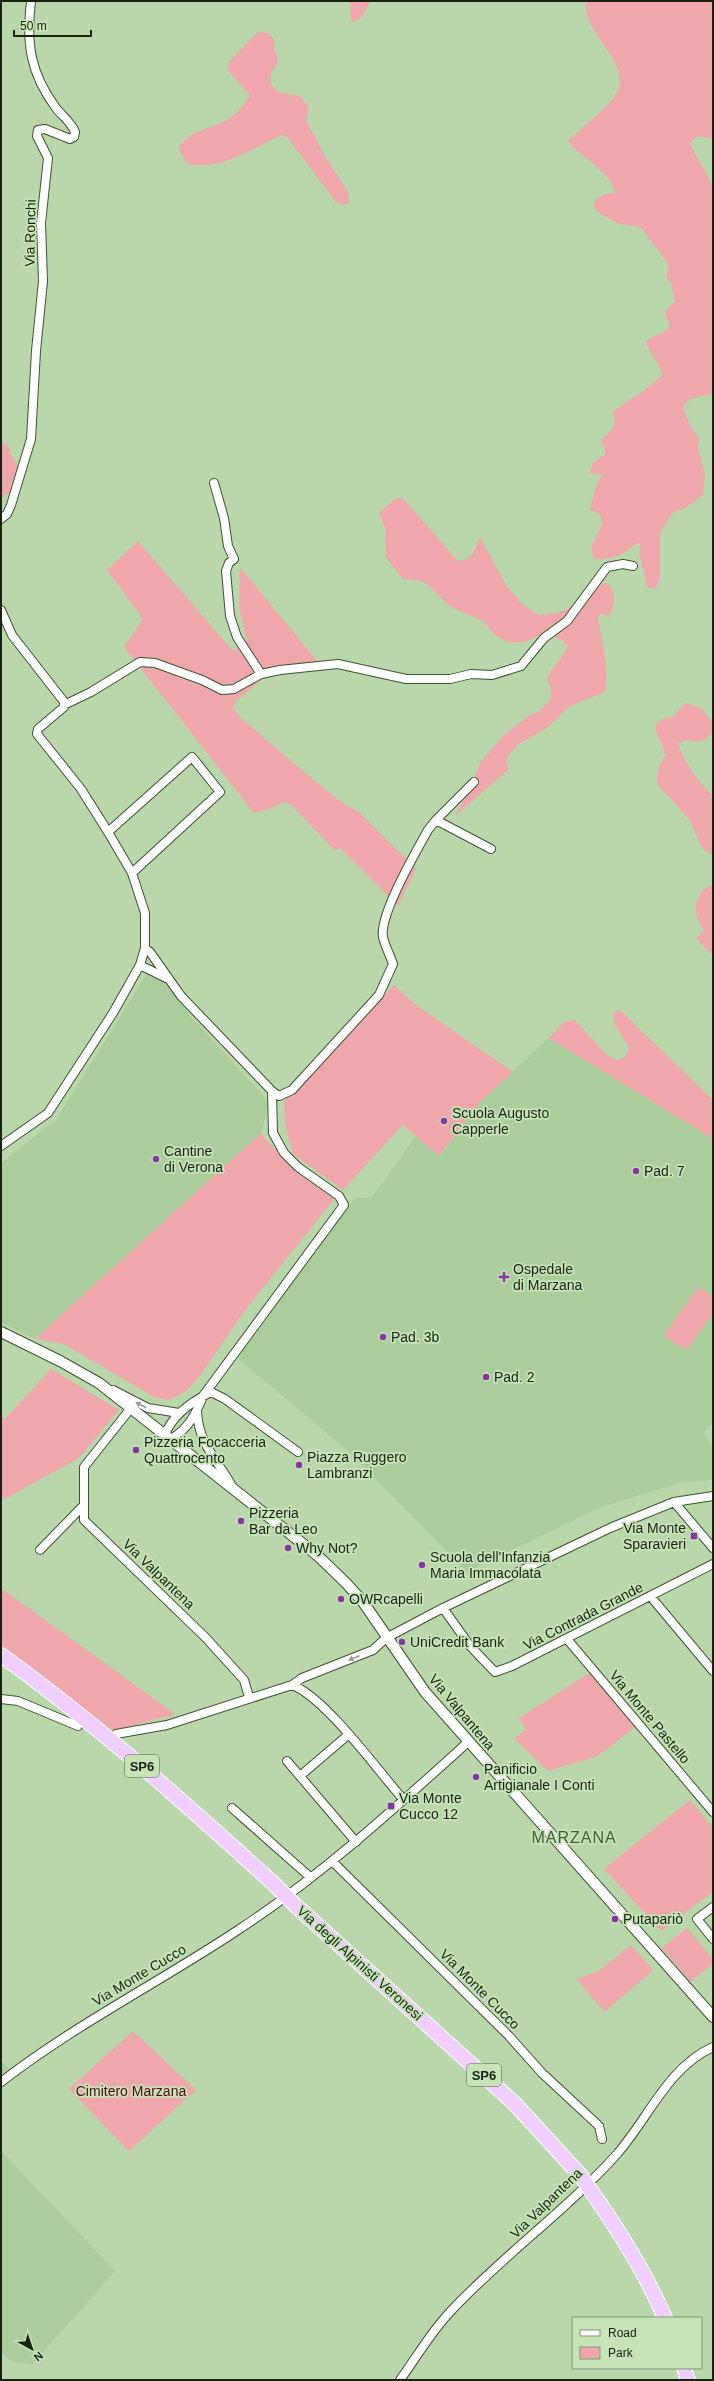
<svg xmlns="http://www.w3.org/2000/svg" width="714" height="2381" font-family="Helvetica,sans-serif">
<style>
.built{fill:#abcd9b}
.green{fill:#f0a7ab}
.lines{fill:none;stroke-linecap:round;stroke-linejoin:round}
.minor-casing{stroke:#3b542e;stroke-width:10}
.tertiary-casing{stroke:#3b542e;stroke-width:12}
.trunk-casing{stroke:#fff;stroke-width:16}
.minor{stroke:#fff;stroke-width:8}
.tertiary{stroke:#fff;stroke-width:10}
.trunk{stroke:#f0cfff;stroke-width:14}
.trunk-bridge-casing{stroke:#fff;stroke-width:16;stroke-linecap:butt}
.trunk-bridge{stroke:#f0cfff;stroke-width:14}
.oneway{fill:#979c94}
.poi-dot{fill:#8735a5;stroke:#c6e4b8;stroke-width:1.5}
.labels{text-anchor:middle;stroke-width:3.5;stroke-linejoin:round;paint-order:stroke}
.shield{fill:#c6e4b8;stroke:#4c5c43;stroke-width:1}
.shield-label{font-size:13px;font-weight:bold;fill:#172211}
.street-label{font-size:14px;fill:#172211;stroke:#c6e4b8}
.poi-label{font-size:14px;fill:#172211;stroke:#c6e4b8;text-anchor:start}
.park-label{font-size:14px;fill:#510717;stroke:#c6e4b8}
.quarter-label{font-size:16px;letter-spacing:1px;fill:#445d37;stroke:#c6e4b8}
</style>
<rect width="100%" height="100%" fill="#b9d7ab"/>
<path class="built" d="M 150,963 L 193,1019 L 265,1098 L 269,1106 L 261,1133 L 35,1339 L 1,1322 L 1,1163 L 56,1120 L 143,980 Z
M 549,1038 L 713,1139 L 713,1422 L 704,1433 L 713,1449 L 713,1480 L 683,1482 L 601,1507 L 467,1572 L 349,1452 L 234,1355 L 355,1198 L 372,1197 L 416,1136 L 440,1156 L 481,1101 Z
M 1,2060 L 13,2074 L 1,2083 Z
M 1,2151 L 115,2271 L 32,2365 L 12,2361 L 1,2353 Z"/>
<path class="green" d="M 350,1 L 371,1 L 361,18 L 353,22 L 351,19 Z
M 586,1 L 713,1 L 713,139 L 698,136 L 690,143 C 697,159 707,172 713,187 L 713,393 L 690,399 L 683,407 L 691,427 L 699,438 L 698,448 L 705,474 L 703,495 L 686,508 L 673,512 L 660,533 L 660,577 L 656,589 L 648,588 L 639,554 L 641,543 L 635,544 C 624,556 610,560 594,559 L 591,547 C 598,533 612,515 590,510 L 595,489 L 602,475 L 590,473 L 592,464 L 606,453 L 601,440 C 611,432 618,425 613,412 C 629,399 648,390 662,375 C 661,362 649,355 646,341 L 668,329 L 670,323 L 666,318 L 665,311 L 675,302 L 671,283 L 666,277 L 669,265 L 642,229 L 636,226 L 620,224 L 602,215 L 593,207 L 596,199 L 606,194 L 615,193 C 613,173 580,157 568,141 C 583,126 601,114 614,97 C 638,65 582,36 586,1 Z
M 259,31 L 270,34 L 275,42 L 274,50 C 283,65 274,63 271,75 C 267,93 287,95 299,95 L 309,107 L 306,120 L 325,156 L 348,192 L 349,203 L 342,205 L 336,202 L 288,138 L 282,135 C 252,148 222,171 188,164 L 178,149 C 189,130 209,130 227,120 C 237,114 244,105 250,95 L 228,71 L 229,62 Z
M 1,440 L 11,450 L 9,452 L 21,470 L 21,475 L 9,485 L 13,490 L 1,499 Z
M 396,498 L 402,498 L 408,504 L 458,561 C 473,560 475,549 480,537 L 506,585 L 522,604 L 539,615 C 549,614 561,613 569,608 C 577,603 606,569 612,590 C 616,600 613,607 609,617 L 602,613 L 598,616 C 601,641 610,666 605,692 L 570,706 L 547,728 L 517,745 L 506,760 L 509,769 L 454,817 L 472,784 L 480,763 L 504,735 L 530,715 L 539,712 L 551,699 L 551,687 L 547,679 C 551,667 563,660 568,646 L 561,639 L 541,634 C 530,642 511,647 498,637 C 491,633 489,625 480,620 C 472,615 460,612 452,607 C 432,594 435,579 403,579 L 386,557 L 385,528 L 379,513 Z
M 138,541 L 233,651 L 247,641 L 239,607 L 240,567 L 318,662 L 268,675 L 237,700 L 233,708 L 243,720 L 316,782 L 343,803 L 359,812 L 416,869 L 398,906 L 339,847 L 335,851 L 291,805 L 284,802 L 272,808 L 254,813 L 124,647 L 143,619 L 107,570 Z
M 686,703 L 701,708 L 713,722 L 713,730 C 707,742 699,743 686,740 L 678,744 C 686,765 697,781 713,796 L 713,856 L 702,848 L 689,819 L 658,785 L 657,777 L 659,766 L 666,755 L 656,730 L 656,724 L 663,719 L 672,717 Z
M 713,884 L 713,956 L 696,938 L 705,930 C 690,915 694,893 713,884 Z
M 394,985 L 416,1005 L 513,1072 L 481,1101 L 439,1156 L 403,1125 L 343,1190 L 293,1154 L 285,1124 L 284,1101 Z
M 619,1009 L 713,1100 L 713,1139 L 549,1038 L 564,1022 L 575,1020 L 606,1054 L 617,1060 L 626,1057 L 629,1048 L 615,1024 L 613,1015 Z
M 261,1133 L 287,1163 L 334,1199 L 243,1313 L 199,1377 L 185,1392 L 169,1400 L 154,1397 L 64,1344 L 35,1339 Z
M 698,1287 L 713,1297 L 713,1313 L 687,1350 L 664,1336 Z
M 51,1369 L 119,1410 L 79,1458 L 1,1501 L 1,1416 L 5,1419 Z
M 1,1588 L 175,1714 L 113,1731 L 1,1647 Z
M 591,1672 L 638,1725 L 598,1756 L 548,1771 L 514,1738 L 526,1730 L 519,1718 Z
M 690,1800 L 713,1828 L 713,1892 L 661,1931 L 604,1869 Z
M 687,1928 L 713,1959 L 713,1964 L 690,1982 L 662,1948 Z
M 631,1945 L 653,1970 L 605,2012 L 576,1979 L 599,1971 Z
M 133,2031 L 196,2090 L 129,2151 L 69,2089 Z"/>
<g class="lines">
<defs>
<path id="minor" d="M 214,483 L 224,518 L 228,546 L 234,559 L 229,563 L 226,571 L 230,616 L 237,637 L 261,674
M 1,519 L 7,514 L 11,505 L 31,439 L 36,351 L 43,281 L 41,223 L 48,158 L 37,136 L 38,130 L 45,129 L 70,139 L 74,137 L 75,132 C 71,122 62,116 56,108 C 30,73 26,43 31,1
M 1,610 L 12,635 L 65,703 L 64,707 L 38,729 L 37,734 L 81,789 L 108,832 L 192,757 L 220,792 L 132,873 L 145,913 L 145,948 L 140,965 L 113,1013 L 48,1113 L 1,1146
M 64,705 L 91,692 L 140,662 L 155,663 L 202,680 L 222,690 L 234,689 L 261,674 L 280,670 L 338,664 L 406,679 L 450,679 L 471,674 L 492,675 L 521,666 L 544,638 L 567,621 L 607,567 L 623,564 L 633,566
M 436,820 L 491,849
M 108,832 L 132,873
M 145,948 L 150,952 L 181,996 L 273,1092 L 279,1096 L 292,1090 L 379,995 L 393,964 C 390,955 385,946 383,937 C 379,915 416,852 428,830 L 436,820 L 474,782
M 140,965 L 166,978
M 113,1390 L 148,1408 L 179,1413
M 131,1408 L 84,1467 L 84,1520 L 206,1638 L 244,1680 L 249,1697
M 197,1412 C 199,1445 217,1459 232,1486
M 165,1435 C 172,1415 193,1401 211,1392 L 225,1399 L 298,1452
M 171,1439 C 188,1429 196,1414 203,1396 L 344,1205 L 339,1196 L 298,1167 L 284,1153 L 273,1133 L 272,1091
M 674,1502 L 713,1548
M 40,1550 L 82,1507
M 651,1597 L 713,1671
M 443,1608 L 470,1646 L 495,1672 L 512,1666 L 713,1564
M 567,1639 L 713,1812
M 292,1685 C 325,1697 378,1771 403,1799
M 1,1699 L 18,1701 L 78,1726
M 116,1734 L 167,1725 L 292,1685 L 302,1678 L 373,1650 L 386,1638 L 443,1608 L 610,1528 L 674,1502 L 713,1496
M 287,1761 L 356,1842
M 300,1776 L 348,1735
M 232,1808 L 310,1877
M 333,1862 L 509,2036 L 542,2073 L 599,2126 L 602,2139
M 713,1907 L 697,1919 L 713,1939
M 1,2082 C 76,2024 160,1982 238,1930 C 321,1876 394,1809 468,1742
M 400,2380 C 416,2358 431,2332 450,2312 C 502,2256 566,2211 617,2154 C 648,2119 668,2067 713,2047"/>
<path id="tertiary" d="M 1,1332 L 60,1361 L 99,1383 L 317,1555 L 347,1584 L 363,1602 L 425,1692 L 713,2017"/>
<path id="trunk" d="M 1,1655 C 98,1725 187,1805 275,1885
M 294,1904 L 514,2103 L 581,2176
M 594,2195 C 622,2235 646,2274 665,2318
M 684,2368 L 688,2380"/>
</defs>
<use href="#minor" class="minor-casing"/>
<use href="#tertiary" class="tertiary-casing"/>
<use href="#trunk" class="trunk-casing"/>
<use href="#minor" class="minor"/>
<use href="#tertiary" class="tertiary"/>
<use href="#trunk" class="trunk"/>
<defs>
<path id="trunk-bridge" d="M 275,1885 L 294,1904
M 581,2176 L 594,2195"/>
</defs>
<use href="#trunk-bridge" class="trunk-bridge-casing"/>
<use href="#trunk-bridge" class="trunk-bridge"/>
</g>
<defs><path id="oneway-solid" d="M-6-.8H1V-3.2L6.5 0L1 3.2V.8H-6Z"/></defs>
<g class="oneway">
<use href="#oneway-solid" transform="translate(141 1405) rotate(-153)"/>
<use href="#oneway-solid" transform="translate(354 1658) rotate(157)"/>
</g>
<g class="poi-dot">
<circle cx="444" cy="1121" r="4"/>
<circle cx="156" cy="1159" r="4"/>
<circle cx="636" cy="1171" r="4"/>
<path d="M502 1271h4v4h4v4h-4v4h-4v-4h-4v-4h4z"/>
<circle cx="383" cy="1337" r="4"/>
<circle cx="486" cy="1377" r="4"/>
<circle cx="136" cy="1450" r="4"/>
<circle cx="299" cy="1465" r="4"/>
<circle cx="241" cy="1521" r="4"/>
<rect x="690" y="1532" width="8" height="8" rx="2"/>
<circle cx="288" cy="1548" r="4"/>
<circle cx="422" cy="1565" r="4"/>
<circle cx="341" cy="1599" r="4"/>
<circle cx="402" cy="1642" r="4"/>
<circle cx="476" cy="1777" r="4"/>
<rect x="387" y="1802" width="8" height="8" rx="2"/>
<circle cx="615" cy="1919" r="4"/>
</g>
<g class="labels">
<g class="shield">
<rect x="125" y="1755" width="34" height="22" rx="3"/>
<rect x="467" y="2064" width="34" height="22" rx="3"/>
</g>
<g class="shield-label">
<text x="142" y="1771">SP6</text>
<text x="484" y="2080">SP6</text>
</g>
<g class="street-label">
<text transform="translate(30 233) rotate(-89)" y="5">Via Ronchi</text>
<text transform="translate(159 1574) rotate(44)" y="5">Via Valpantena</text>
<text transform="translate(583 1616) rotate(-27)" y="5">Via Contrada Grande</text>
<text transform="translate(462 1712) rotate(50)" y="5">Via Valpantena</text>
<text transform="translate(650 1717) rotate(50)" y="5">Via Monte Pastello</text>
<text transform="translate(360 1963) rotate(42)" y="5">Via degli Alpinisti Veronesi</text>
<text transform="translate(139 1975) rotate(-31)" y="5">Via Monte Cucco</text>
<text transform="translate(480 1989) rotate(45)" y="5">Via Monte Cucco</text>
<text transform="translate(546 2203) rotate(-44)" y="5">Via Valpantena</text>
</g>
<g class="poi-label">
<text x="452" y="1118">Scuola Augusto<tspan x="452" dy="16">Capperle</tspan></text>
<text x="164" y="1156">Cantine<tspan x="164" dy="16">di Verona</tspan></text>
<text x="644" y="1176">Pad. 7</text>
<text x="513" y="1274">Ospedale<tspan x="513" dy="16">di Marzana</tspan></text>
<text x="391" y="1342">Pad. 3b</text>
<text x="494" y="1382">Pad. 2</text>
<text x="144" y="1447">Pizzeria Focacceria<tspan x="144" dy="16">Quattrocento</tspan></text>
<text x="307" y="1462">Piazza Ruggero<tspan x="307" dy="16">Lambranzi</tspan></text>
<text x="249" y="1518">Pizzeria<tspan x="249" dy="16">Bar da Leo</tspan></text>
<text x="686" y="1533" text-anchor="end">Via Monte<tspan x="686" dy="16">Sparavieri</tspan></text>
<text x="296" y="1553">Why Not?</text>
<text x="430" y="1562">Scuola dell'Infanzia<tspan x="430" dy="16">Maria Immacolata</tspan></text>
<text x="349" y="1604">OWRcapelli</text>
<text x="410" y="1647">UniCredit Bank</text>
<text x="484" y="1774">Panificio<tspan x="484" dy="16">Artigianale I Conti</tspan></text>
<text x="399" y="1803">Via Monte<tspan x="399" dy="16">Cucco 12</tspan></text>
<text x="623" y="1924">Putapariò</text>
</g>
<g class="park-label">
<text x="131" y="2096">Cimitero Marzana</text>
</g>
<g class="quarter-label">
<text x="574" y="1843">MARZANA</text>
</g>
</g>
<rect width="714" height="2381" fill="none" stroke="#172211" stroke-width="4"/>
<rect x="572" y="2317" width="130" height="52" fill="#c6e4b8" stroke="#809675"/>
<rect x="580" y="2330" width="20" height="6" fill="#ffffff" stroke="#809675"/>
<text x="608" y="2337" font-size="12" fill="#172211">Road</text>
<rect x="580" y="2347" width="20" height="12" fill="#f0a7ab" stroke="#809675"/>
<text x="608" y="2357" font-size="12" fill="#172211">Park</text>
<g transform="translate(32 2349) rotate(140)" stroke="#c6e4b8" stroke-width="3" paint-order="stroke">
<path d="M0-3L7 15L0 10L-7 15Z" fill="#172211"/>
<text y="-6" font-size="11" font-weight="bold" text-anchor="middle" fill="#172211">N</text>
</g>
<path d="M14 30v6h77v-6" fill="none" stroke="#172211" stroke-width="2"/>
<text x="20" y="30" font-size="12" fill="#172211" stroke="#c6e4b8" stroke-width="3" paint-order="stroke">50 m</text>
</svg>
